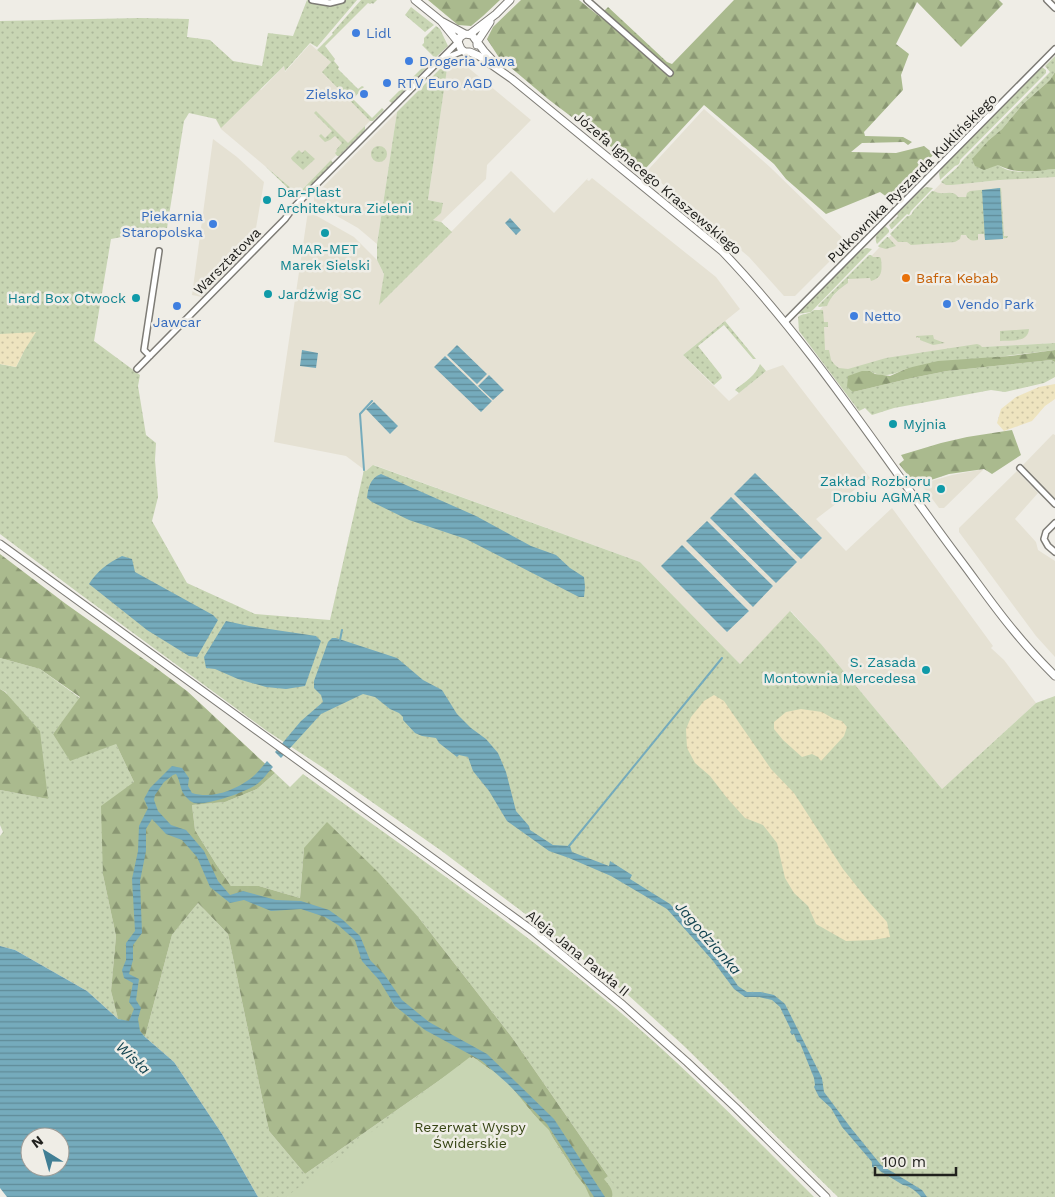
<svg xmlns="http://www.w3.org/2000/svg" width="1055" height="1197" font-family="'Work Sans',sans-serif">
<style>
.built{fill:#e5e1d3}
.grass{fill:url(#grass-dots)}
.forest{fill:url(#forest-firs)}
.sand{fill:url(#sand-dots)}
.park{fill:#c8d5b3}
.water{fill:url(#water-rules);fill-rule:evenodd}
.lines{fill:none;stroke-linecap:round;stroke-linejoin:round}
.stream{stroke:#75abbc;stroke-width:2}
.street-casing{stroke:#7e7c76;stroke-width:8}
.secondary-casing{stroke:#7e7c76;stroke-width:9}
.street{stroke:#fff;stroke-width:5}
.secondary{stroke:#fff;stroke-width:7}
.shop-dot{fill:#3f7fe0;stroke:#efede6;stroke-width:2}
.culture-dot{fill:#0f9aa8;stroke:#efede6;stroke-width:2}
.food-dot{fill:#e8710a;stroke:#efede6;stroke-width:2}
.labels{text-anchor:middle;stroke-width:5;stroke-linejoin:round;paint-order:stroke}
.shop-label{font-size:14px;fill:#366cbe;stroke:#efede6;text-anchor:start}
.street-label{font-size:14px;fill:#21211e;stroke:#efede6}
.culture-label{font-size:14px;fill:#0d838f;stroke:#efede6;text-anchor:start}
.food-label{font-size:14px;fill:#c56008;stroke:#efede6;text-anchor:start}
.park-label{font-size:14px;fill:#354312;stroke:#efede6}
.water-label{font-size:15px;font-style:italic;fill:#0d3f4c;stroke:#efede6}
</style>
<defs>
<pattern id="grass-dots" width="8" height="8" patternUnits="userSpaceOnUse" patternTransform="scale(1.25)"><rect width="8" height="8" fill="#c8d5b3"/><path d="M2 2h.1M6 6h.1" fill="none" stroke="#acb79a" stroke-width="1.8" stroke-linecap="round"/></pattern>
<pattern id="forest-firs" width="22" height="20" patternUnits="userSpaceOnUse" patternTransform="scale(1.25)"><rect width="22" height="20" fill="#aaba8e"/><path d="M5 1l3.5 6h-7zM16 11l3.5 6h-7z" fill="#8a9773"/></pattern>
<pattern id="sand-dots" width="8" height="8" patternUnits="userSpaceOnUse" patternTransform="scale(1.25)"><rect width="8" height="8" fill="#eee4bf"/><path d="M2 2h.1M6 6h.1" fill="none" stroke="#ccc3a4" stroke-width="1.8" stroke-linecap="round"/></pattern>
<pattern id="water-rules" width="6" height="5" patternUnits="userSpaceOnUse" patternTransform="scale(1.25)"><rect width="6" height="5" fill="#75abbc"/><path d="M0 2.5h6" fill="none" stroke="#608b98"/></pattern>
</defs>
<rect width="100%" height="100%" fill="#efede6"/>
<path class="built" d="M 310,44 L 331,62 L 323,72 L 370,121 L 298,194 L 221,129 L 213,114 L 224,53 L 261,90 L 284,66 L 285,72 Z
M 459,60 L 531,120 L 487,165 L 486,179 L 441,222 L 433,220 L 443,203 L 428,200 L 447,69 L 451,62 Z
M 704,109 L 771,168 L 848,243 L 795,296 L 784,296 L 749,257 L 647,171 Z
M 397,112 L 377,244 L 358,228 L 314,203 L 314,196 Z
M 213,139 L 237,157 L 264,182 L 253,245 L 202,297 L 192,295 Z
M 511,171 L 554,213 L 588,178 L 587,180 L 589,181 L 592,178 L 716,277 L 740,309 L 683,355 L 729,401 L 766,371 L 783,365 L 870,478 L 816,519 L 846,551 L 892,508 L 993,646 L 991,648 L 1004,660 L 1036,703 L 942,789 L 821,644 L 791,611 L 740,664 L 640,562 L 374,465 L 366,471 L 346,456 L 274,442 L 308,211 L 354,237 L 377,260 L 384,274 L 380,304 Z
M 1055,175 L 1055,343 L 982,347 L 840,374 L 832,369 L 813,317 L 942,182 L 948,185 Z
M 1053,434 L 1055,435 L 1055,500 L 1022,466 Z
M 984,469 L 944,508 L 939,508 L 921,484 L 952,475 Z
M 1017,471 L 1038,493 L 1015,519 L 1036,542 L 1038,550 L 1055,561 L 1055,657 L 1036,636 L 959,532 L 959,528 Z"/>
<path class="grass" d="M 307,0 L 320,2 L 342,0 L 357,0 L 317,47 L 310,43 L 285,71 L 284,66 L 221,128 L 216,119 L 189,113 L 184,121 L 167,228 L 111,239 L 94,341 L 140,375 L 138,386 L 146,435 L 156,443 L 155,460 L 158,497 L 152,521 L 187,583 L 255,614 L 330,620 L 364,470 L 366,471 L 373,465 L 640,562 L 740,664 L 790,611 L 821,644 L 942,789 L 1036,703 L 1055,696 L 1055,1197 L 838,1197 L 684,1046 L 627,994 L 532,919 L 443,852 L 325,769 L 267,731 L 80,594 L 0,534 L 0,364 L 16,367 L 24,351 L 11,334 L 0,334 L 0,21 L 140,18 L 189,19 L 187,37 L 210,40 L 233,61 L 262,66 L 268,33 L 293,36 Z
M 361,0 L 377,0 L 373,4 L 372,3 L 370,4 L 368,3 L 325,46 L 335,59 L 334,61 L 339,67 L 338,69 L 358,89 L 362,86 L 364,87 L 353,99 L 372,118 L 382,108 L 384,110 L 373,121 L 370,121 L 322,72 L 331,62 L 317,50 L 333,34 L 332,33 Z
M 411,7 L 434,25 L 425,32 L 405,15 Z
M 436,26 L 440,29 L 448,46 L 435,58 L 422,45 L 424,43 L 424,38 Z
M 1055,56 L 1055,72 L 1050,80 L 1023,104 L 1002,129 L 989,140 C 991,146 995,162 1000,166 C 1012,176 1040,170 1055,169 L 1055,177 L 1000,180 L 952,185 L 946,185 L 941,182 C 947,176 959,167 962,161 L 1050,72 L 1045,66 Z
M 431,59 L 433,61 L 392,103 L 389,101 Z
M 1042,67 L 1046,70 L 1046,73 L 960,160 C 960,164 958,165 955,166 L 940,180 L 939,173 L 943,167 Z
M 440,69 L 447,69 L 428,200 L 443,203 L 441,213 L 433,220 L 441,222 L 452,232 L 379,305 L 384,274 L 377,260 L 377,244 L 397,112 Z
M 316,111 L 348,143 L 365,126 L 365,130 L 339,156 L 337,156 L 335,153 L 337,151 L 336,150 L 342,143 L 335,136 L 330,140 L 325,142 L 319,136 L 321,134 L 325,138 L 332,131 L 314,113 Z
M371 154a8 8 0 1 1 16 0a8 8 0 1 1-16 0Z
M 299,150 L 302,153 L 305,150 L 315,159 L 303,170 L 292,160 L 291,158 Z
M 331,160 L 333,163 L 300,195 L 294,194 L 265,166 L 298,194 Z
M 926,187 L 933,188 L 911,211 L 909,215 L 907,214 L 892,229 L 891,229 L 889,225 L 898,216 L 897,214 L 921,190 Z
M 1001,188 L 1004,236 L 1008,236 L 1007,238 L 985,240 L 984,234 L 978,234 L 978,240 C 973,241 969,241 966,235 L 961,235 L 960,239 L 955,242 L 911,245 L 907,242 L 898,242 L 890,234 L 907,216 C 911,216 912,214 913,211 L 932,191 C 935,191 937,193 940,193 C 947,194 953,190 958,197 L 966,197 L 967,193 L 970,191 Z
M 885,226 L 889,230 L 889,232 L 877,244 C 873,236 879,231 885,226 Z
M 887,237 L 888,237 L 896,246 L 886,249 L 879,247 L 878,246 Z
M 866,248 L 872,249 L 811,312 L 798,314 L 798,312 L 860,251 Z
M 869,255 L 871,255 L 873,257 L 880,257 L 881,259 C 882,269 883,278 871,281 L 870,278 L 848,279 L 848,283 C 840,288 830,297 827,306 L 819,307 L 818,306 Z
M 814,310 L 823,310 L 824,322 L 828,322 L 828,327 L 824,327 L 825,350 L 829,350 L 831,360 L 835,365 L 839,368 L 848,369 L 886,358 L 977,344 L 980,345 L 982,347 L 1055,343 L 1055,350 L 908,368 C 894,374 884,379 870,371 L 853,392 L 912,378 L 947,371 L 1051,360 L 1055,362 L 1055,377 L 1044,383 L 1005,392 L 991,390 L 894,408 L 872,415 L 865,408 L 859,411 L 799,331 L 798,317 C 802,313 809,315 814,310 Z
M 725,321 L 756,359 L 753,359 L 724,325 L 698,346 L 721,375 L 722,378 L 714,385 L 683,355 Z
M 1029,329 C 1028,343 1011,340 1000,341 L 1000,331 Z
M 933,335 L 934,339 L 945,343 L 933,345 L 920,340 L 920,338 L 917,337 L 916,338 L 916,336 Z
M 760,364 L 766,371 L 739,393 L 735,390 L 736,389 C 745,382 756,375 760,364 Z
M 0,658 L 40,669 L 80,698 L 53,734 L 116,744 L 134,782 L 103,875 L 116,936 L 111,991 L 118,1019 L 87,991 L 15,950 L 0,946 L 0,836 L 3,832 L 0,825 L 0,790 L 48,799 L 6,692 L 0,689 Z
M 275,773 L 290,787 L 303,774 C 408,850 515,924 614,1007 C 685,1067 749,1132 814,1197 L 621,1197 L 608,1176 L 511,1036 L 419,918 L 304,848 L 300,898 L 259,886 L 231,886 L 216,864 L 195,830 L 192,805 L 225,802 L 257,789 Z
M 198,903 L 228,934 L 269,1131 L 305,1174 L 473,1057 L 503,1079 L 549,1132 L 575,1172 L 552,1197 L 258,1197 L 222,1134 L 174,1062 L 145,1037 L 172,935 Z"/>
<path class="forest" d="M 428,0 L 500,0 L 483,16 L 471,26 L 458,25 Z
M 521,0 L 579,0 L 599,16 L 608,7 L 667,62 L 672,64 L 734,0 L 999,0 L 1003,4 L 961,47 L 917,2 L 896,44 L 909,54 L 901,75 L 903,90 L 864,132 L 865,136 L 903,137 L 912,142 L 908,145 L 904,142 L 862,143 L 851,152 L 896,153 L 924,146 L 934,154 L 891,200 L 880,192 L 826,214 L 786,179 L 774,164 L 704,105 L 645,169 L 635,165 L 548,99 L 504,62 L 498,56 L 487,39 L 493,27 Z
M 1055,72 L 1055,169 C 1035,171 1017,175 998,165 L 984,170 L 975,166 L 972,159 L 989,140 L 1002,129 L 1023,104 L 1050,80 Z
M 1055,350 L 1055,362 L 1051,360 L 947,371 L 912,378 L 853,392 L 847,387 L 848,376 L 862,371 L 870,371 L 875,374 L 890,376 L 908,368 L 938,361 L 1010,356 Z
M 1012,430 L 1021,455 L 992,474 L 984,469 L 949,474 L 916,485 L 899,464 L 904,460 L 901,455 L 941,443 L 967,437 Z
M 0,554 L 66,604 L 152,665 L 187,691 L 275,773 L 257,789 L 225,802 L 192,805 L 195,830 L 216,864 L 231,886 L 259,886 L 300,898 L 304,848 L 327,822 L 379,873 L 419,918 L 511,1036 L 608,1176 L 621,1197 L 552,1197 L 575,1172 L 549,1132 L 503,1079 L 473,1057 L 305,1174 L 269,1131 L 228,934 L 198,903 L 172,935 L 145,1037 C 137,1027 130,1022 118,1019 L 111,991 L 116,936 L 103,875 L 101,806 L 134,782 L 116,744 L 70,761 L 53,734 L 80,697 L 40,669 L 0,658 Z
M 0,689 L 5,692 L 40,731 L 48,799 L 0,790 Z"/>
<path class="sand" d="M 36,332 L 24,351 L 16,367 L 0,364 L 0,334 Z
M 1055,384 L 1055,399 L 1045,406 L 1032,421 L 1004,431 L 997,423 L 1001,409 L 1016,397 L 1039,387 Z
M 714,695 L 724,701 L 771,769 L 794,793 L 843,869 L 870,903 L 887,922 L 890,937 L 873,940 L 846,941 L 816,924 L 808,906 L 794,893 L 785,878 L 777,843 L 763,825 L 745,818 L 727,798 L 710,776 L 695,763 L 687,748 L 686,729 L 691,717 L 704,701 Z
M 801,709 L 822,712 L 834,719 L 842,721 L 847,727 L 844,736 L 821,761 L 818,757 L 812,754 L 802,757 L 783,740 L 774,729 L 774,722 L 786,712 Z"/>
<path class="park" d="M 470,1057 L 495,1072 L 508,1082 L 534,1115 L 549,1130 L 563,1158 L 585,1186 L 590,1197 L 286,1197 Z
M 608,1176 L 622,1197 L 612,1197 C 614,1190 608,1184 604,1179 Z"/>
<path class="water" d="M 1000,188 L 1003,239 L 985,240 L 982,190 Z
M 510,218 L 521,230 L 516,235 L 505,223 Z
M 457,345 L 487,374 L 477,384 L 447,355 Z
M 302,350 L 318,353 L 316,368 L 300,366 Z
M 445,356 L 492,401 L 481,412 L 434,367 Z
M 489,375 L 504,390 L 493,400 L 478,386 Z
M 374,402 L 398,426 L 390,434 L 366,409 Z
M 755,473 L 822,538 L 801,559 L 734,494 Z
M 381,474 L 476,516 L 531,546 L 556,555 L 570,568 L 584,577 L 585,587 L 584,597 L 579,597 L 466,539 L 409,520 L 372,502 L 367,498 C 368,488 370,478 381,474 Z
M 731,497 L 797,562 L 776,583 L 710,518 Z
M 707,521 L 773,586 L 753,607 L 686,541 Z
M 682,545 L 749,611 L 727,632 L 661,566 Z
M 122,556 L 132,559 L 135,572 L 213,615 L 218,620 L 197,657 L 189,656 L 147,630 L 89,584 C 97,571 108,563 122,556 Z
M 226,621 L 249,626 L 316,636 L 321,641 L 305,686 L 286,689 L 266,687 L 238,679 L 215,669 L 206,668 L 204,657 Z
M 332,638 L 336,638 L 397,658 L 423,680 L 442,690 L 457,714 L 471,728 L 486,739 L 498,753 L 506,772 L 516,811 L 529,826 L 530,830 L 553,845 L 570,846 L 572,852 L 609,866 L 610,861 L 632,875 L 630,879 L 670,904 L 718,956 L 738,986 L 747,992 L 761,992 L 774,995 L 785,1004 L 822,1078 L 824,1092 L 851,1128 L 881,1165 L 922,1190 L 927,1197 L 921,1197 C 917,1192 910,1186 903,1185 L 880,1171 L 876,1166 L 874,1166 L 875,1168 L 872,1167 L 872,1162 L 842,1127 L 831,1108 L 819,1097 L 814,1087 L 815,1085 L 814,1078 L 800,1043 L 797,1042 L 794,1034 L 792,1035 L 790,1032 L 791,1030 L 780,1007 L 772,1000 L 759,997 L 745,997 L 734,989 L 713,961 L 667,909 L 611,876 L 569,858 L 549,851 L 507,821 L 489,791 L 473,771 L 468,757 L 459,755 L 457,757 L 439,743 L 436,738 L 422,736 L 415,733 L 403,720 L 403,717 L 399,713 L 390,709 L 375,697 L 363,694 L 321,714 L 281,758 L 275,752 L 301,721 L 323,702 L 321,695 L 314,688 L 314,681 L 328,642 Z
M 267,761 L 273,767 C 268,772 263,780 257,784 C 246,792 206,806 194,803 C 191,802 189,800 187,798 C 180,792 181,782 176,774 L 173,775 L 164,782 L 155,795 L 154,800 L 158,811 L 171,825 L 186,830 L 204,851 L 218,881 L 230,895 L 243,891 L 276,900 L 301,901 L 329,910 L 343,920 L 360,936 L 370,960 L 384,974 L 402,1000 L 429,1022 L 487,1054 L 554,1119 L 605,1197 L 594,1197 L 547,1124 L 508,1084 L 482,1061 L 425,1030 L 395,1006 L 379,980 L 362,961 L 355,940 L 338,925 L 325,917 L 301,909 L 271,911 L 244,900 L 230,903 L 210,887 L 197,857 L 182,840 L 166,834 L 152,819 L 146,829 L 146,851 L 140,881 L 142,933 L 133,945 L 133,960 L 129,974 L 139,979 L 136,1000 L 141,1008 L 138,1019 L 140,1031 L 145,1037 L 174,1062 L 222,1134 L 258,1197 L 7,1197 L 0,1188 L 0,946 L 15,950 L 87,991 L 118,1019 L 129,1021 L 134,1009 L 129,1002 L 133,983 L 124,978 L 122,970 L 126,960 L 126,943 L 135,931 L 132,879 L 138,851 L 139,826 L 148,808 L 144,799 L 150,788 L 172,766 L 182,768 L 189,778 L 188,786 L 192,793 C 212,799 233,791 250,779 C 256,775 262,767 267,761 ZM 30,1137 L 60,1137 L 60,1167 L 30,1167 Z"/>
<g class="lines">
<path class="stream" d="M 364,470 L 360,414 L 372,401
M 340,640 L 342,630
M 569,846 L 722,658"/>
<defs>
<path id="street" d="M 312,0 L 330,3 L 342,0
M 587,0 L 670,73
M 1047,0 L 1055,8
M 441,60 L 463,51
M 785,322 L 1055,49
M 150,356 L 144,350 L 159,251
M 137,369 L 285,219 L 293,208 L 439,61 L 458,42
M 1020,468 L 1055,504
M 1055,523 L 1046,532 L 1044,539 L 1048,546 L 1055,552"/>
<path id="secondary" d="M 415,0 L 441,21 L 465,34
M 441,21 L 458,42 L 461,49 L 465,52 L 470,52 L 479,56 L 512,79 L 722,251 C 810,343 879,451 955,553 C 975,579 993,606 1014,631 C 1027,647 1041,662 1055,676
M 470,34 L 496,14 L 510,0
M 458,42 L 460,37 L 465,34 L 472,35 L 484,51 L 496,64
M 477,45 L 477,42 L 490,22
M 0,544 L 533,931 L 623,1005 L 687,1062 L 736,1108 L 826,1197"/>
</defs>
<use href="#street" class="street-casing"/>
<use href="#secondary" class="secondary-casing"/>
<use href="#street" class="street"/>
<use href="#secondary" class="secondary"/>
</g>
<g class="shop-dot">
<circle cx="356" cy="33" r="5"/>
<circle cx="409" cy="61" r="5"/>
<circle cx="387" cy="83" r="5"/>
<circle cx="364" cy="94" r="5"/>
<circle cx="213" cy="224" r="5"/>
<circle cx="947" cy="304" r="5"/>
<circle cx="177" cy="306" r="5"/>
<circle cx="854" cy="316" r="5"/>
</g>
<g class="culture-dot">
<circle cx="267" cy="200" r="5"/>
<circle cx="325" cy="233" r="5"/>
<circle cx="268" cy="294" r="5"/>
<circle cx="136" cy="298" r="5"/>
<circle cx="893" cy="424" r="5"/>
<circle cx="941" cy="489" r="5"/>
<circle cx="926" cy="670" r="5"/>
</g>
<circle class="food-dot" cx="906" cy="278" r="5"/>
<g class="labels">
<g class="shop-label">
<text x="366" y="38">Lidl</text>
<text x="419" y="66">Drogeria Jawa</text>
<text x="397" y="88">RTV Euro AGD</text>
<text x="354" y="99" text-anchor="end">Zielsko</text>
<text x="203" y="221" text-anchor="end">Piekarnia<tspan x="203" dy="16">Staropolska</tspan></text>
<text x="957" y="309">Vendo Park</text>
<text x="864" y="321">Netto</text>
<text x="177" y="327" text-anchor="middle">Jawcar</text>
</g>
<g class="street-label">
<text transform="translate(912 178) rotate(-45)" y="5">Pułkownika Ryszarda Kuklińskiego</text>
<text transform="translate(658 183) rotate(40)" y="5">Józefa Ignacego Kraszewskiego</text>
<text transform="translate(227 261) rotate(-45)" y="5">Warsztatowa</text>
<text transform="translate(578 953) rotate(39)" y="5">Aleja Jana Pawła II</text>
</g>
<g class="culture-label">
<text x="277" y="197">Dar-Plast<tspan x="277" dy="16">Architektura Zieleni</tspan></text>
<text x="325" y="254" text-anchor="middle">MAR-MET<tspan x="325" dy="16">Marek Sielski</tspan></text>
<text x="278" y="299">Jardźwig SC</text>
<text x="126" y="303" text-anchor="end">Hard Box Otwock</text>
<text x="903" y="429">Myjnia</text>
<text x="931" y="486" text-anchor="end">Zakład Rozbioru<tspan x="931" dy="16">Drobiu AGMAR</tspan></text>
<text x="916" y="667" text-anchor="end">S. Zasada<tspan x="916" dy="16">Montownia Mercedesa</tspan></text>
</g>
<g class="food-label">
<text x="916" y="283">Bafra Kebab</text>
</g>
<g class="park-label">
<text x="470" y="1132">Rezerwat Wyspy<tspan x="470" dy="16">Świderskie</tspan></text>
</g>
<g class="water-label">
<text transform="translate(708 938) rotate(49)" y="5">Jagodzianka</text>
<text transform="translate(133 1058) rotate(43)" y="5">Wisła</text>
</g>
</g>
<g transform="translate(45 1152) rotate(323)"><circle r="24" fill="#efede6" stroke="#9d9b96"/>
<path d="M0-4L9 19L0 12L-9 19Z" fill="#417f95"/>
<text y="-8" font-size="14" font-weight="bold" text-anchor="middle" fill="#21211e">N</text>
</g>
<path d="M875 1167v8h81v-8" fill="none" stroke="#21211e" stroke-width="2.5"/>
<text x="882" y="1167" font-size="15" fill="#21211e" stroke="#efede6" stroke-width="4" paint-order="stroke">100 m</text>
</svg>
